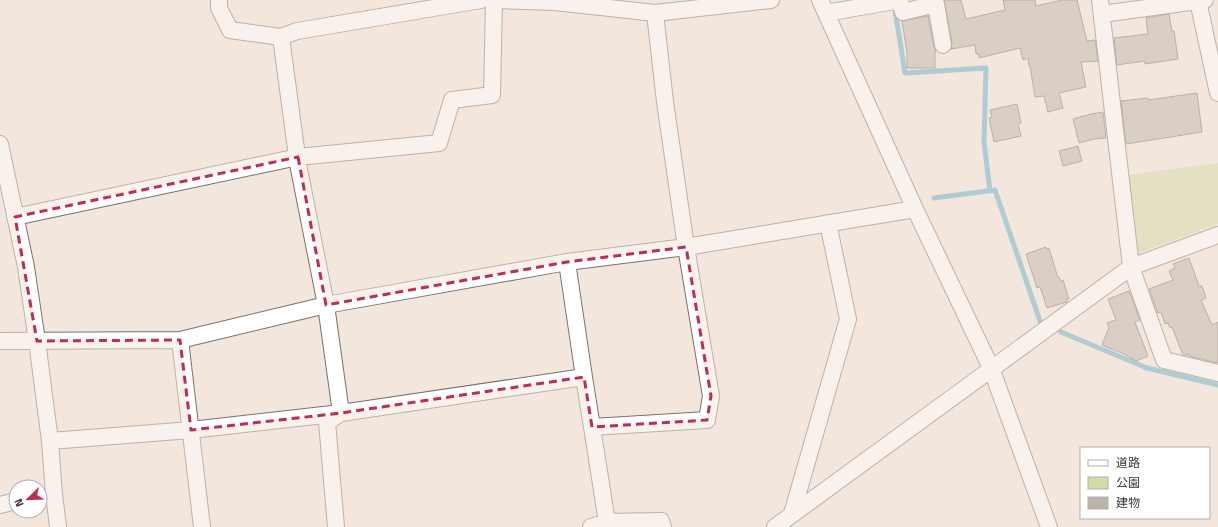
<svg xmlns="http://www.w3.org/2000/svg" width="1218" height="527" font-family="'Titillium Web','Noto Sans JP',sans-serif">
<style>
.green{fill:#d2dca4}
.lines{fill:none;stroke-linecap:round;stroke-linejoin:round}
.stream{stroke:#5dadc5;stroke-width:5}
.building{fill:#bcb3a9;stroke:#787067}
.minor-casing{stroke:#7c716a;stroke-width:18}
.minor{stroke:#fff;stroke-width:16}
.marked{fill:none;stroke:#be2e4f;stroke-width:3;stroke-dasharray:8 5;stroke-linejoin:round}
</style>
<rect width="100%" height="100%" fill="#f2e6dd"/>
<path class="green" d="M 1218,163 L 1218,224 L 1139,253 L 1134,249 L 1126,175 Z"/>
<g class="lines">
<path class="stream" d="M 895,10 L 905,73 L 986,68 L 984,142 L 990,191
M 934,198 L 995,190 L 1040,321
M 1061,332 L 1147,368 L 1218,385"/>
</g>
<path class="building" d="M 944,0 L 961,0 L 966,19 L 1005,10 L 1003,0 L 1035,0 L 1036,6 L 1062,0 L 1077,0 L 1087,41 L 1095,40 L 1098,61 L 1081,62 L 1086,87 L 1059,93 L 1063,108 L 1048,112 L 1044,96 L 1035,97 L 1030,66 L 1029,66 L 1028,58 L 1023,60 L 1020,48 L 979,58 L 979,54 L 976,54 L 975,45 L 951,49 L 952,43 Z
M 1169,14 L 1172,31 L 1174,31 L 1178,59 L 1145,64 L 1145,61 L 1117,65 L 1114,38 L 1148,34 L 1146,18 Z
M 928,16 L 934,47 L 936,51 L 935,52 L 935,68 L 907,68 L 907,53 L 902,21 Z
M 1197,93 L 1202,132 L 1126,144 L 1121,101 L 1148,98 L 1148,100 Z
M 1017,104 L 1021,123 L 1018,124 L 1021,136 L 994,142 L 989,118 L 992,117 L 990,110 Z
M 1103,112 L 1106,138 L 1094,139 L 1079,143 L 1073,119 L 1091,114 Z
M 1078,146 L 1082,161 L 1063,166 L 1059,151 Z
M 1046,247 L 1047,249 L 1049,248 L 1058,278 L 1059,277 L 1061,281 L 1063,280 L 1069,299 L 1066,299 L 1067,302 L 1047,308 L 1040,287 L 1037,288 L 1026,254 Z
M 1189,258 L 1199,286 L 1202,286 L 1206,298 L 1201,300 L 1212,325 L 1218,322 L 1218,363 L 1189,356 L 1189,354 L 1186,355 L 1183,355 L 1172,327 L 1170,328 L 1168,323 L 1165,324 L 1161,312 L 1158,313 L 1149,289 L 1173,280 L 1169,271 L 1175,268 L 1173,264 Z
M 1129,291 L 1140,320 L 1135,322 L 1148,356 L 1136,361 L 1124,354 L 1102,345 L 1109,327 L 1107,323 L 1116,320 L 1108,299 Z"/>
<g class="lines">
<defs>
<path id="minor" d="M 219,0 L 219,8 L 230,30 L 281,37
M 497,0 L 555,2 L 655,13 L 771,0
M 820,0 L 915,209 L 991,368 L 1049,527
M 1100,0 L 1131,267 L 1164,360 L 1218,373
M 900,1 L 903,12 L 936,4 L 943,45
M 1198,1 L 1218,93
M 826,13 L 900,0
M 1102,14 L 1205,0
M 0,144 L 26,267 L 37,341 L 50,441 L 54,494 L 58,527
M 15,217 L 298,157 L 439,143 L 452,100 L 492,95 L 494,0
M 567,262 L 584,377 L 607,522
M 180,340 L 202,527
M 0,341 L 180,340 L 326,305 L 567,262 L 686,247 L 915,209
M 592,427 L 707,420 L 711,396 L 686,247 L 665,102 L 655,13
M 50,441 L 191,430 L 341,413 L 584,377
M 0,505 L 16,501
M 792,514 L 848,319 L 828,223
M 336,527 L 327,422 L 341,413 L 326,305 L 298,164 L 281,37 L 297,31 L 481,0
M 591,527 L 607,522 L 661,521 L 663,527
M 775,527 L 1131,267 L 1218,235"/>
</defs>
<use href="#minor" class="minor-casing"/>
<use href="#minor" class="minor"/>
</g>
<path d="M0 0H1218V527H0ZM 298,157 L 326,305 L 567,262 L 686,247 L 711,396 L 707,420 L 592,427 L 584,377 L 341,413 L 191,430 L 180,340 L 37,341 L 15,217 Z" fill="#f2e6dd" fill-opacity=".55" fill-rule="evenodd"/>
<path class="marked" d="M 298,157 L 326,305 L 567,262 L 686,247 L 711,396 L 707,420 L 592,427 L 584,377 L 341,413 L 191,430 L 180,340 L 37,341 L 15,217 Z"/>
<rect x="1080" y="447" width="130" height="72" fill="#ffffff" stroke="#b1afae"/>
<rect x="1088" y="460" width="20" height="6" fill="#ffffff" stroke="#b1afae"/>
<text x="1116" y="467" font-size="12" fill="#3c3834">道路</text>
<rect x="1088" y="477" width="20" height="12" fill="#d2dca4" stroke="#b1afae"/>
<text x="1116" y="487" font-size="12" fill="#3c3834">公園</text>
<rect x="1088" y="497" width="20" height="12" fill="#bcb3a9" stroke="#b1afae"/>
<text x="1116" y="507" font-size="12" fill="#3c3834">建物</text>
<g transform="translate(28 499) rotate(247)"><circle r="19" fill="#ffffff" stroke="#b1afae"/>
<path d="M0-3L7 15L0 10L-7 15Z" fill="#be2e4f"/>
<text y="-6" font-size="11" font-weight="bold" text-anchor="middle" fill="#3c3834">N</text>
</g>
</svg>
